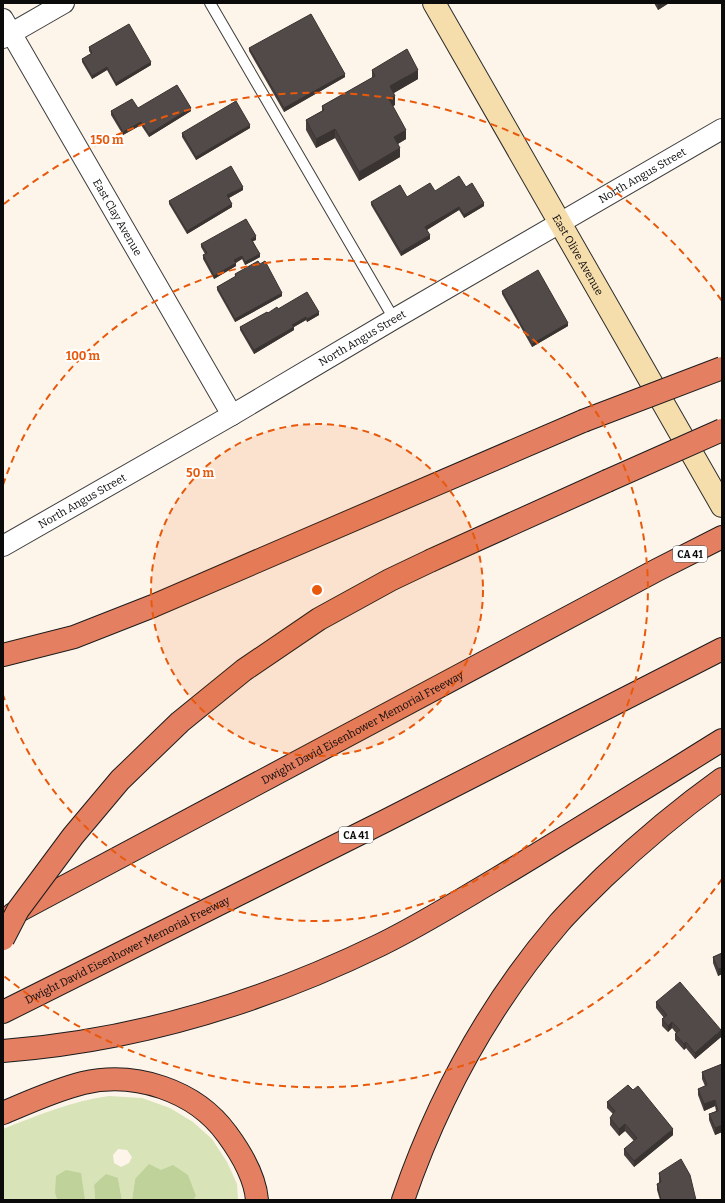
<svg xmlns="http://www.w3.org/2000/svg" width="725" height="1203" font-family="Bitter,serif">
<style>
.green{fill:#d8e3b8;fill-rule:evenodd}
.forest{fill:#bfd29a}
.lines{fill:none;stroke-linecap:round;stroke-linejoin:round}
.lane-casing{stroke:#3e3e3e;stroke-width:12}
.street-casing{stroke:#3e3e3e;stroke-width:22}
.secondary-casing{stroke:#2d2d2d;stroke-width:24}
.highway-casing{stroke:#1c1c1c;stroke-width:24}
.lane{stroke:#fff;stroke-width:10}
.street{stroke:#fff;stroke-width:20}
.secondary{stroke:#f6ddac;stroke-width:22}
.highway{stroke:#e47f61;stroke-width:22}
.highway-bridge-casing{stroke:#1c1c1c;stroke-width:24;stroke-linecap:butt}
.highway-bridge{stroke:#e47f61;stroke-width:22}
.wall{fill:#47403e}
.shaded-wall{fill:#393432}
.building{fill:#524a48;stroke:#393432}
.ring{fill:none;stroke:#e8590c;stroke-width:2;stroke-dasharray:7 5}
.labels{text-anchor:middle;stroke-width:4;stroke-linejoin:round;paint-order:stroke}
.shield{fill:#fff;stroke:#545454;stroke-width:1}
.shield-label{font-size:10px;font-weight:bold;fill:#0b0b0b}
.street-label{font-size:11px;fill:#0b0b0b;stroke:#fff}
.centre{fill:#e8590c;stroke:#fff;stroke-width:2}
.ring-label{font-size:12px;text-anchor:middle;font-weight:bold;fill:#e8590c;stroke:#fff;stroke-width:4;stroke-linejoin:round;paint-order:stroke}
</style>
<rect width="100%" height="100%" fill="#fdf5ea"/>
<path class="green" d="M 109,1096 L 142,1098 L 170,1108 L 193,1122 L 212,1139 L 227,1162 L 237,1184 L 238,1200 L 193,1200 L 196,1196 L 161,1170 L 135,1179 L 132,1200 L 122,1200 L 118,1178 L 94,1185 L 95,1200 L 85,1200 L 55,1193 L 57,1200 L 3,1200 L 3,1129 C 38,1115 72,1101 109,1096 ZM 118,1149 L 127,1150 L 132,1157 L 129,1163 L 121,1167 L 114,1163 L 113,1155 Z"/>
<path class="forest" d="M 149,1164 L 161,1170 L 173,1165 L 188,1175 L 196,1196 L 193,1200 L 132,1200 L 135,1179 Z
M 66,1170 L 81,1173 L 85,1200 L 57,1200 L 55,1193 L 56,1176 Z
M 106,1174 L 118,1178 L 122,1200 L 95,1200 L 94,1185 Z"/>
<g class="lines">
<defs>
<path id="lane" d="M 210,3 L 394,319"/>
<g id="street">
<path id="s1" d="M 3,19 L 232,415"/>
<path d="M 3,38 L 64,3"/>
<path id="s2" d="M 3,546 L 232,415 L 394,319 L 722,129"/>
</g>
<g id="secondary">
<path id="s3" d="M 434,3 L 722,506"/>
</g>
<g id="highway">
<path d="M 432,560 L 607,481"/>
<path d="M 3,655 L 74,637 L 153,606 L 583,421"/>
<path id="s4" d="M 13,914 L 657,570 L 722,537"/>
<path id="s5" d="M 3,1012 L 387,820 L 722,649"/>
<path d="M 3,1051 C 134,1041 263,1002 380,945 C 421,925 459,901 498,878 C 573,833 648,786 722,740"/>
<path d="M 3,1113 C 29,1102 55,1090 83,1083 C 135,1071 195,1090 227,1134 C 241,1153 255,1176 257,1200"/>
<path d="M 403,1200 C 438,1098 489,1005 559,923 C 573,907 589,892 604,877 C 641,842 680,809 722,779"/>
</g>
</defs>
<use href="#lane" class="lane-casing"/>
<use href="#street" class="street-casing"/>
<use href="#secondary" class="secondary-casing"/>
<use href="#highway" class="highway-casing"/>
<use href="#lane" class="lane"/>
<use href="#street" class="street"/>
<use href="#secondary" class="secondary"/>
<use href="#highway" class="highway"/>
<defs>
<path id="highway-bridge" d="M 583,421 L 722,368
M 607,481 L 722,430
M 3,939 L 18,910 L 73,836 L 120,780 L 180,722 L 244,670 L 319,619 L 390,580 L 432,560"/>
</defs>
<use href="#highway-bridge" class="highway-bridge-casing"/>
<use href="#highway-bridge" class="highway-bridge"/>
</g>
<path class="wall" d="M 654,3 L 669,3 L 658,10 Z
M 89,47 L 151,65 L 116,86 L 107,70 L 92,79 L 82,62 L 82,59 L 91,54 L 89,51 Z
M 249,48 L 345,77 L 284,112 L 249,51 Z
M 372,70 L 418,79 L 394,93 L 395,105 L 393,106 L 406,139 L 398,144 L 400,157 L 359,181 L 335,138 L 316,148 L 306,130 L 306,120 L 322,111 L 322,106 L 372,78 Z
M 138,108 L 191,111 L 149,137 L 141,125 L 123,135 L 111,115 L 111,111 Z
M 250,128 L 196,160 L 182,137 L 182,133 Z
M 466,187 L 484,206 L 464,218 L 459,210 L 427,230 L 430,239 L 401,256 L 371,205 L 371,202 L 407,197 L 435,191 Z
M 243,190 L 229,198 L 232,207 L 187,234 L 169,204 L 169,201 Z
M 256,240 L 253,241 L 260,257 L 245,265 L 242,259 L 236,263 L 236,266 L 214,279 L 203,259 L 203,255 L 205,254 L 201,247 L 201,244 Z
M 235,274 L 282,296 L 235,322 L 217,290 L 217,287 L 235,277 Z
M 502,291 L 568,326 L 532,347 L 502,294 Z
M 278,309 L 319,315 L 307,322 L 306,320 L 294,327 L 294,330 L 254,354 L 240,330 L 240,327 L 268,313 Z
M 722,953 L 722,974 L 718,976 L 713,963 L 713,957 Z
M 656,1002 L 721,1037 L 695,1059 L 686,1048 L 684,1050 L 675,1040 L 675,1034 L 676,1033 L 672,1028 L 668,1032 L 662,1026 L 662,1019 L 664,1018 L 656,1008 Z
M 722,1064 L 722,1132 L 715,1135 L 709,1120 L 709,1114 L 716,1111 L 715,1106 L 704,1111 L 698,1095 L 698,1089 L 705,1086 L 702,1079 L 702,1072 Z
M 633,1090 L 673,1135 L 634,1167 L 624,1155 L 624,1149 L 634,1141 L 625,1131 L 619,1136 L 610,1125 L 610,1118 L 613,1114 L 607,1108 L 607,1102 Z
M 659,1173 L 696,1200 L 660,1200 L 657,1190 L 657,1184 L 659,1183 Z"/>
<path class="shaded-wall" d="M 658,3 L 669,3 L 658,10 Z
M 151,62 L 151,65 L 116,86 L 116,83 Z
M 107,67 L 107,70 L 92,79 L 92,76 Z
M 418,70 L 418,79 L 390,95 L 390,86 Z
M 345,74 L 345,77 L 284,112 L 284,108 Z
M 395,96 L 395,105 L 389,108 L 389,99 Z
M 191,108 L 191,111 L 149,137 L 149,134 Z
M 141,122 L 141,125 L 123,135 L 123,132 Z
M 250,125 L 250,128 L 196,160 L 196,157 Z
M 335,129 L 335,138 L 316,148 L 316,139 Z
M 406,130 L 406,139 L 394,146 L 394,137 Z
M 400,148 L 400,157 L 359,181 L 359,172 Z
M 243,187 L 243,190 L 227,199 L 227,195 Z
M 484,203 L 484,206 L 464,218 L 464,215 Z
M 232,204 L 232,207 L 187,234 L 187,231 Z
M 459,207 L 459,210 L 425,231 L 425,227 Z
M 430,235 L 430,239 L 401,256 L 401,252 Z
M 256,236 L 256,240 L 251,242 L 251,239 Z
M 260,254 L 260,257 L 245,265 L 245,262 Z
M 242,256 L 242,259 L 234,263 L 234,260 Z
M 236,263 L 236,266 L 214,279 L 214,276 Z
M 282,293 L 282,296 L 235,322 L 235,319 Z
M 319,312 L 319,315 L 307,322 L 307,319 Z
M 306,317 L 306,320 L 292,328 L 292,325 Z
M 568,323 L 568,326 L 532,347 L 532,344 Z
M 294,327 L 294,330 L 254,354 L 254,350 Z
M 722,968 L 722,974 L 718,976 L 718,969 Z
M 672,1022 L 672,1028 L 668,1032 L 668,1026 Z
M 721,1030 L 721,1037 L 695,1059 L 695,1053 Z
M 686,1042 L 686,1048 L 684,1050 L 684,1044 Z
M 715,1100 L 715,1106 L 704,1111 L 704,1104 Z
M 625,1124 L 625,1131 L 619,1136 L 619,1129 Z
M 722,1125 L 722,1132 L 715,1135 L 715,1128 Z
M 673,1129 L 673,1135 L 634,1167 L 634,1161 Z"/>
<path class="building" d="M 311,14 L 345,74 L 284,108 L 249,48 Z
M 129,24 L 151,62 L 116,83 L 107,67 L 92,76 L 82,59 L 92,53 L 89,47 Z
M 407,49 L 418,70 L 390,86 L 395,96 L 389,99 L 406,130 L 394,137 L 400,148 L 359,172 L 335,129 L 316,139 L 306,120 L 324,110 L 322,106 L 375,76 L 372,70 Z
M 177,85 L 191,108 L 149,134 L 141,122 L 123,132 L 111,111 L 132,99 L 138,108 Z
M 236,101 L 250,125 L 196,157 L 182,133 Z
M 231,166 L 243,187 L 227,195 L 232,204 L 187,231 L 169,201 Z
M 459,176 L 466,187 L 472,183 L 484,203 L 464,215 L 459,207 L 425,227 L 430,235 L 401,252 L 371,202 L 400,185 L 407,197 L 430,183 L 435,191 Z
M 246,219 L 256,236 L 251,239 L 260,254 L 245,262 L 242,256 L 234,260 L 236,263 L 214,276 L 203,255 L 207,253 L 201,244 Z
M 258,261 L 260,264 L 265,261 L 282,293 L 235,319 L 217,287 L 236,276 L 235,274 Z
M 538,270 L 568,323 L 532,344 L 502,291 Z
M 307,292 L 319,312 L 307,319 L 306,317 L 292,325 L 294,327 L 254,350 L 240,327 L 267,312 L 268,313 L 277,307 L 278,309 Z
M 722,953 L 722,968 L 718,969 L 713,957 Z
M 680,982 L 721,1030 L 695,1053 L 686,1042 L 684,1044 L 675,1034 L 680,1030 L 672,1022 L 668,1026 L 662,1019 L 667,1015 L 656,1002 Z
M 722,1064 L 722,1125 L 715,1128 L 709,1114 L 718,1111 L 715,1100 L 704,1104 L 698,1089 L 707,1085 L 702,1072 Z
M 628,1085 L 633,1090 L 638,1086 L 673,1129 L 634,1161 L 624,1149 L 637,1138 L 625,1124 L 619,1129 L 610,1118 L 615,1111 L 607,1102 Z
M 681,1159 L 690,1175 L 696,1200 L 661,1200 L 657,1184 L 661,1182 L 659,1173 Z"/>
<circle cx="317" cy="590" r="166" fill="#e8590c" fill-opacity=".12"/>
<g class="ring">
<circle cx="317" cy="590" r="166"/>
<path d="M3 485A331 331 0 1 1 3 695"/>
<path d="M722 879A497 497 0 0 1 4 976M4 204A497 497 0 0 1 722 301"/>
</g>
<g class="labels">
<g class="shield">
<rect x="673" y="546" width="34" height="16" rx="3"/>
<rect x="339" y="827" width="34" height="16" rx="3"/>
</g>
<g class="shield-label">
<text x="690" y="558">CA 41</text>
<text x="356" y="839">CA 41</text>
</g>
<g class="street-label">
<text dy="4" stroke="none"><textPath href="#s2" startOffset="739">North Angus Street</textPath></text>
<text dy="4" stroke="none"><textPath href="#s1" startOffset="229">East Clay Avenue</textPath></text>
<text dy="4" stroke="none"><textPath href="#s3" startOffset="290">East Olive Avenue</textPath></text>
<text dy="4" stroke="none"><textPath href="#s2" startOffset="415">North Angus Street</textPath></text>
<text dy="4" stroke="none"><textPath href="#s2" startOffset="91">North Angus Street</textPath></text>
<text dy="4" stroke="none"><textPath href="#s4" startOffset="396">Dwight David Eisenhower Memorial Freeway</textPath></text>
<text dy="4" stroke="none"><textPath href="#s5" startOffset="139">Dwight David Eisenhower Memorial Freeway</textPath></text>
</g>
</g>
<circle cx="317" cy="590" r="6" class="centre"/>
<g class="ring-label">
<text x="107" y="144">150 m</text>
<text x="83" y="360">100 m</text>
<text x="200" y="477">50 m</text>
</g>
<rect width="725" height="1203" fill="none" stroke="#0b0b0b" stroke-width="8"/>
</svg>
